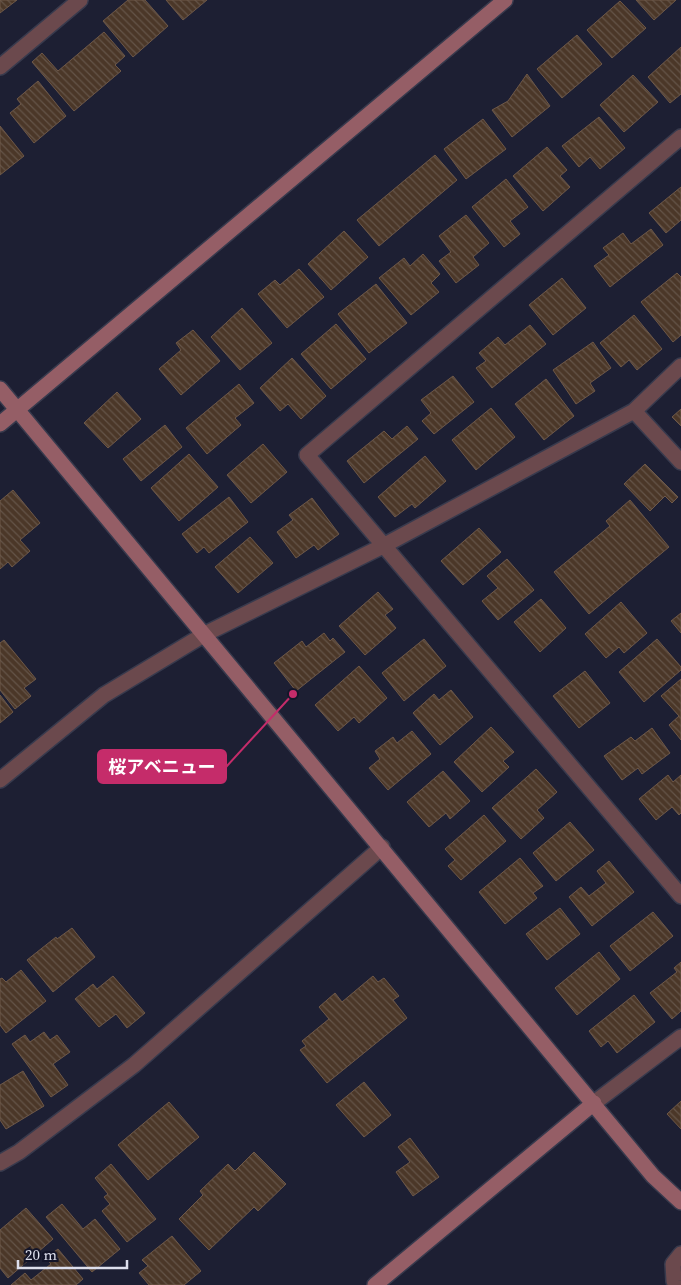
<svg xmlns="http://www.w3.org/2000/svg" width="681" height="1285" font-family="'Source Serif 4','Noto Sans JP',serif">
<style>
.building{fill:url(#building-back-hatch);stroke:#6e5848}
.lines{fill:none;stroke-linecap:round;stroke-linejoin:round}
.lane-casing{stroke:#383a4d;stroke-width:18}
.street-casing{stroke:#383a4d;stroke-width:18}
.secondary-casing{stroke:#383a4d;stroke-width:18}
.lane{stroke:#6b494d;stroke-width:15}
.street{stroke:#6b494d;stroke-width:15}
.secondary{stroke:#955e66;stroke-width:15}
.leader{fill:none;stroke:#c52c6a;stroke-width:2}
.callout-dot{fill:#c52c6a;stroke:#141529;stroke-width:2}
.callout{fill:#c52c6a;stroke:#c52c6a;stroke-width:2}
.callout-label{font-size:18px;text-anchor:middle;font-weight:bold;fill:#fff}
</style>
<defs>
<pattern id="building-back-hatch" width="6" height="6" patternUnits="userSpaceOnUse" patternTransform="scale(1.25)"><rect width="6" height="6" fill="#4b3728"/><path d="M-1 5l2 2M0 0l6 6M5-1l2 2" fill="none" stroke="#645448"/></pattern>
</defs>
<rect width="100%" height="100%" fill="#1d1f33"/>
<path class="building" d="M 0,0 L 17,0 L 0,13 Z
M 128,0 L 145,0 L 168,26 L 133,57 L 103,21 Z
M 166,0 L 207,0 L 183,20 Z
M 636,0 L 676,0 L 654,20 Z
M 620,1 L 646,28 L 612,58 L 587,30 Z
M 104,32 L 125,56 L 115,65 L 121,71 L 74,111 L 32,62 L 42,53 L 58,71 Z
M 577,35 L 602,64 L 562,98 L 537,69 Z
M 681,47 L 681,94 L 670,103 L 648,77 Z
M 527,74 L 550,106 L 512,137 L 492,110 L 508,101 Z
M 633,75 L 658,102 L 624,132 L 600,105 Z
M 38,81 L 66,116 L 34,143 L 10,113 L 21,104 L 17,99 Z
M 599,117 L 625,148 L 600,169 L 590,157 L 579,167 L 562,146 Z
M 483,119 L 506,149 L 466,179 L 444,149 Z
M 0,126 L 24,156 L 0,175 Z
M 547,147 L 567,170 L 560,176 L 570,187 L 543,211 L 513,176 Z
M 435,155 L 457,180 L 379,246 L 357,220 Z
M 506,179 L 528,207 L 510,221 L 520,234 L 504,247 L 472,207 Z
M 681,187 L 681,220 L 666,233 L 649,213 Z
M 466,215 L 489,243 L 473,257 L 479,265 L 456,283 L 439,261 L 451,252 L 439,236 Z
M 651,229 L 663,245 L 610,287 L 594,266 L 609,255 L 603,248 L 623,233 L 631,244 Z
M 344,231 L 368,257 L 331,290 L 308,264 Z
M 423,254 L 440,274 L 431,283 L 439,292 L 411,315 L 379,278 L 404,258 L 410,266 Z
M 299,269 L 324,297 L 287,328 L 258,294 L 275,280 L 280,285 Z
M 677,273 L 681,277 L 681,335 L 673,342 L 641,302 Z
M 562,278 L 586,308 L 553,335 L 529,305 Z
M 376,284 L 407,323 L 369,353 L 338,314 Z
M 242,308 L 272,343 L 240,370 L 211,337 Z
M 634,315 L 662,349 L 637,370 L 629,360 L 621,367 L 600,343 Z
M 336,324 L 366,359 L 331,389 L 301,354 Z
M 530,325 L 546,344 L 492,388 L 476,368 L 486,361 L 479,353 L 498,337 L 505,345 Z
M 193,330 L 220,361 L 181,395 L 159,369 L 181,350 L 176,343 Z
M 593,342 L 611,368 L 590,383 L 595,391 L 576,404 L 553,370 Z
M 292,358 L 326,396 L 301,419 L 288,404 L 280,411 L 260,388 Z
M 453,376 L 474,402 L 434,434 L 422,421 L 431,413 L 421,400 Z
M 546,379 L 574,416 L 544,440 L 515,404 Z
M 239,384 L 254,403 L 235,418 L 241,425 L 207,454 L 186,428 Z
M 117,392 L 141,419 L 108,448 L 84,423 Z
M 491,408 L 515,437 L 476,470 L 452,440 Z
M 681,409 L 681,426 L 672,417 Z
M 165,425 L 182,447 L 141,481 L 123,459 Z
M 407,426 L 418,439 L 364,483 L 347,461 L 384,431 L 392,439 Z
M 263,444 L 287,472 L 251,503 L 227,475 Z
M 189,454 L 218,487 L 179,521 L 151,488 Z
M 425,456 L 446,481 L 415,508 L 412,504 L 395,517 L 378,497 Z
M 645,464 L 678,497 L 672,503 L 665,496 L 650,511 L 624,484 Z
M 13,490 L 40,523 L 20,540 L 30,551 L 12,567 L 8,562 L 0,569 L 0,501 Z
M 229,497 L 248,522 L 209,553 L 204,547 L 197,553 L 182,534 Z
M 312,498 L 339,534 L 318,550 L 314,545 L 296,558 L 277,532 L 293,520 L 289,515 Z
M 630,500 L 669,547 L 589,614 L 554,572 L 610,526 L 606,521 Z
M 479,528 L 501,552 L 463,585 L 441,561 Z
M 250,537 L 273,563 L 238,593 L 215,567 Z
M 507,559 L 534,590 L 498,620 L 482,601 L 498,588 L 487,576 Z
M 378,592 L 393,609 L 385,615 L 396,628 L 365,655 L 339,626 Z
M 541,599 L 566,628 L 540,652 L 514,622 Z
M 621,602 L 647,633 L 624,653 L 619,647 L 606,658 L 585,634 Z
M 681,613 L 681,633 L 671,621 Z
M 324,633 L 330,641 L 333,638 L 345,652 L 296,691 L 274,663 L 302,641 L 306,647 Z
M 424,639 L 446,666 L 404,701 L 382,673 Z
M 657,639 L 681,667 L 681,670 L 644,702 L 619,672 Z
M 4,640 L 36,679 L 24,688 L 31,696 L 15,709 L 0,690 L 0,643 Z
M 359,666 L 387,698 L 359,723 L 354,717 L 338,731 L 315,705 Z
M 585,671 L 610,703 L 579,728 L 553,696 Z
M 681,679 L 681,740 L 669,725 L 679,716 L 661,696 Z
M 451,690 L 473,717 L 440,745 L 413,713 L 434,694 L 439,700 Z
M 0,695 L 13,712 L 0,723 Z
M 491,727 L 514,752 L 503,761 L 509,767 L 482,792 L 454,762 Z
M 652,728 L 670,753 L 642,774 L 638,768 L 622,780 L 604,756 L 631,737 L 635,741 Z
M 412,731 L 431,754 L 388,790 L 369,768 L 380,759 L 375,751 L 393,737 L 397,743 Z
M 536,769 L 557,792 L 537,810 L 544,818 L 521,839 L 492,808 Z
M 443,771 L 470,801 L 450,819 L 446,813 L 429,827 L 407,802 Z
M 668,775 L 673,782 L 681,775 L 681,813 L 679,815 L 672,807 L 656,820 L 639,799 Z
M 484,815 L 506,841 L 461,880 L 448,866 L 455,860 L 445,849 Z
M 570,822 L 594,850 L 556,881 L 533,853 Z
M 520,858 L 543,886 L 533,893 L 537,898 L 505,924 L 479,892 Z
M 609,861 L 634,892 L 592,926 L 569,897 L 581,887 L 589,896 L 606,883 L 597,871 Z
M 560,908 L 580,934 L 547,960 L 526,934 Z
M 653,912 L 673,936 L 630,971 L 610,946 Z
M 72,928 L 95,957 L 53,992 L 27,960 L 56,937 L 57,939 Z
M 599,952 L 620,979 L 577,1015 L 555,988 Z
M 681,962 L 681,1011 L 672,1019 L 650,993 L 677,972 L 674,968 Z
M 21,970 L 46,1001 L 6,1033 L 0,1025 L 0,979 L 2,978 L 6,982 Z
M 113,976 L 145,1013 L 127,1028 L 116,1014 L 99,1027 L 75,999 L 93,984 L 97,989 Z
M 373,976 L 378,982 L 384,978 L 399,996 L 393,1000 L 407,1018 L 327,1083 L 300,1050 L 306,1046 L 302,1041 L 329,1019 L 319,1007 L 335,993 L 342,1002 Z
M 634,995 L 655,1022 L 617,1053 L 608,1041 L 601,1047 L 589,1031 Z
M 44,1032 L 50,1040 L 57,1035 L 70,1052 L 53,1064 L 68,1085 L 51,1097 L 12,1044 L 25,1035 L 30,1042 Z
M 23,1071 L 44,1106 L 6,1129 L 0,1120 L 0,1085 Z
M 364,1082 L 391,1115 L 364,1137 L 336,1105 Z
M 681,1101 L 681,1129 L 667,1114 Z
M 169,1102 L 199,1137 L 148,1180 L 118,1145 Z
M 410,1138 L 439,1177 L 413,1196 L 396,1172 L 410,1162 L 398,1147 Z
M 254,1152 L 286,1184 L 258,1211 L 254,1207 L 209,1250 L 179,1219 L 203,1195 L 200,1191 L 228,1164 L 235,1171 Z
M 111,1164 L 156,1219 L 127,1242 L 102,1211 L 110,1204 L 104,1197 L 108,1194 L 95,1178 Z
M 62,1204 L 83,1229 L 95,1219 L 120,1249 L 92,1272 L 46,1217 Z
M 26,1208 L 53,1239 L 8,1278 L 0,1268 L 0,1230 Z
M 172,1236 L 201,1271 L 184,1285 L 149,1285 L 139,1273 L 148,1266 L 142,1260 Z
M 58,1249 L 83,1279 L 76,1285 L 11,1285 L 25,1273 L 31,1280 L 51,1264 L 46,1258 Z"/>
<g class="lines">
<defs>
<path id="lane" d="M 676,1285 L 674,1281 L 673,1264 L 681,1254"/>
<path id="street" d="M 0,67 L 80,0
M 681,137 L 307,455 L 681,896
M 634,411 L 681,462
M 0,780 L 104,695 L 205,634 L 383,546 L 634,411 L 681,366
M 594,1103 L 681,1037
M 0,1163 L 19,1152 L 134,1065 L 382,847"/>
<path id="secondary" d="M 0,389 L 653,1176 L 681,1202
M 0,424 L 505,0
M 375,1285 L 594,1103"/>
</defs>
<use href="#lane" class="lane-casing"/>
<use href="#street" class="street-casing"/>
<use href="#secondary" class="secondary-casing"/>
<use href="#lane" class="lane"/>
<use href="#street" class="street"/>
<use href="#secondary" class="secondary"/>
</g>
<path class="leader" d="M293 694L226 767"/>
<circle class="callout-dot" cx="293" cy="694" r="5"/>
<rect class="callout" x="98" y="750" width="128" height="33" rx="5"/>
<g class="callout-label">
<text x="162" y="773">桜アベニュー</text>
</g>
<path d="M18 1260v8h109v-8" fill="none" stroke="#dddfed" stroke-width="2.5"/>
<text x="25" y="1260" font-size="15" fill="#dddfed" stroke="#141529" stroke-width="4" paint-order="stroke">20 m</text>
</svg>
